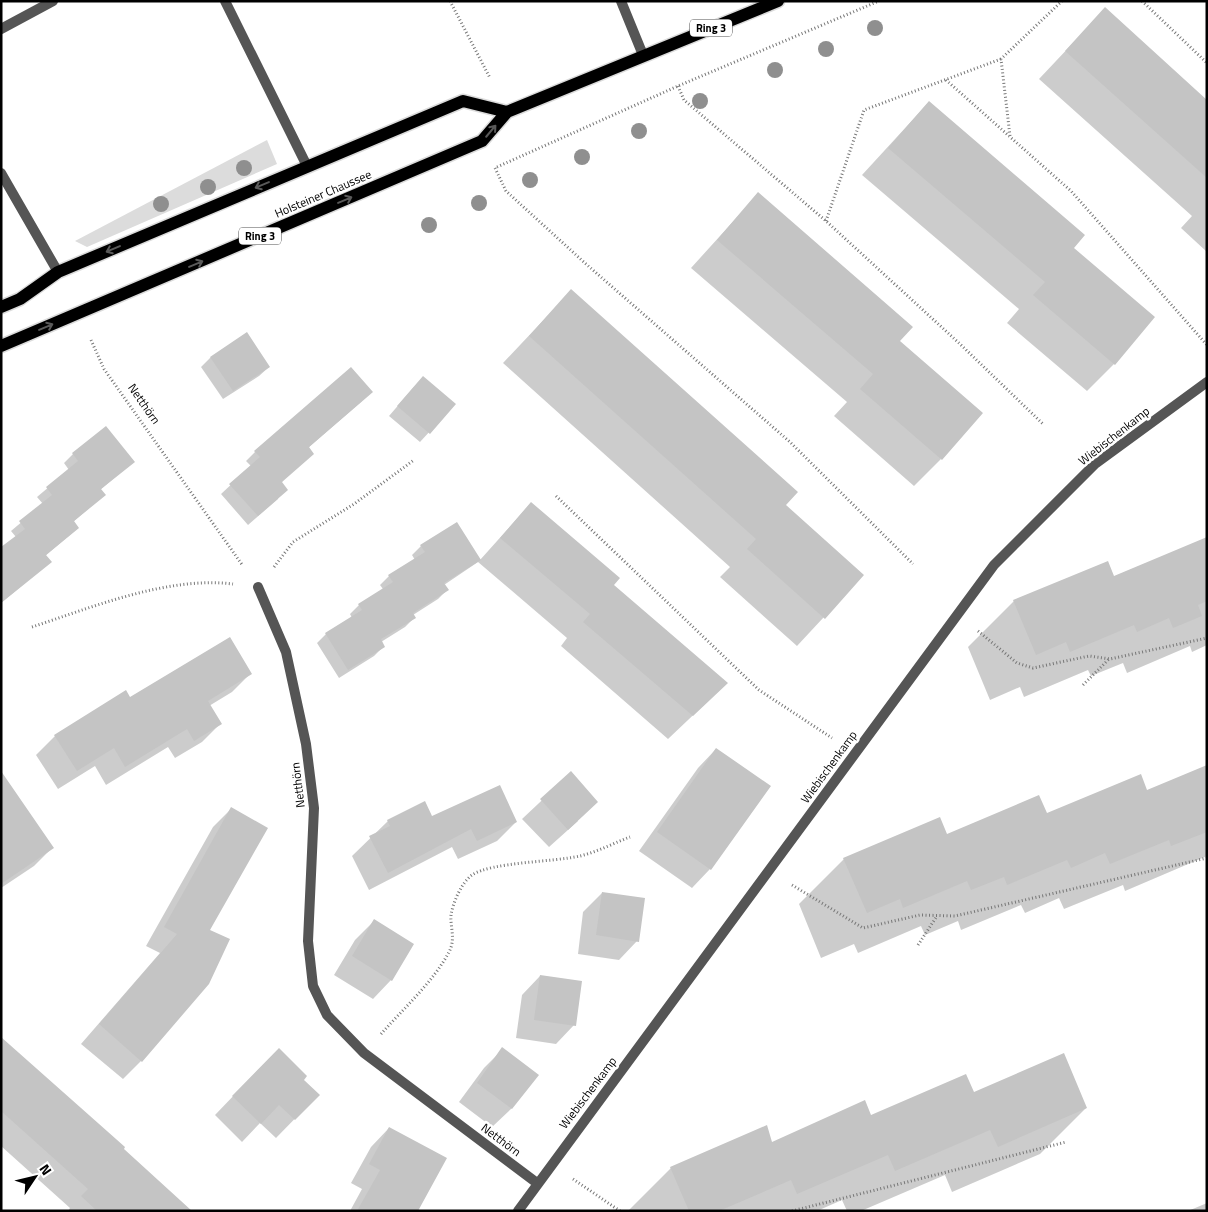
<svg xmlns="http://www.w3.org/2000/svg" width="1208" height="1212" font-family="'Titillium Web',sans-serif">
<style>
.green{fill:#dcdcdc}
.shadow{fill:#0003}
.building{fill:#c4c4c4}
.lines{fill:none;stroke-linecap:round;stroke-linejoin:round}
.primary-casing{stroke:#dbdbdb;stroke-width:15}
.path{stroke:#777;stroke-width:3;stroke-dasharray:1 2.5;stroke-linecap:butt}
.lane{stroke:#555;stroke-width:10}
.street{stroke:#555;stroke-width:10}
.primary{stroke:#000;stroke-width:12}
.tree{fill:#8f8f8f}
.oneway{stroke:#595959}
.labels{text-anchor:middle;stroke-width:5;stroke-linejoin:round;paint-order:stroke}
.shield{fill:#fff;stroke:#4c4c4c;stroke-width:1}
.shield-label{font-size:11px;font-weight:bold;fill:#000}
.street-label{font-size:12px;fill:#000;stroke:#fff}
</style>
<rect width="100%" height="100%" fill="#fff"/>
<path class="green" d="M 267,140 L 277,164 L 87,247 L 75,241 Z"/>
<path class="shadow" d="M 1105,9 L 1207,101 L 1207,252 L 1181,228 L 1192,216 L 1039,79 Z
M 929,102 L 1072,248 L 1153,318 L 1114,364 L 1087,391 L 1007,323 L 1019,309 L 862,175 Z
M 758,194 L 899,341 L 941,459 L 914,486 L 834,416 L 847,402 L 691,268 Z
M 571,291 L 784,506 L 863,575 L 797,646 L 720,577 L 730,567 L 503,363 Z
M 246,334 L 269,367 L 259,376 L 223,399 L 201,367 L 210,358 Z
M 351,369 L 362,401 L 308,448 L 281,483 L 278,499 L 248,525 L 221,494 L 251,466 L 246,461 L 255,452 Z
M 414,387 L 455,404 L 420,442 L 389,416 Z
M 73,454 L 133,462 L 100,490 L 104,495 L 73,522 L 78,528 L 45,556 L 50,562 L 1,603 L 1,549 L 16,537 L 11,531 L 43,504 L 37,497 L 69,470 L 64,463 Z
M 531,503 L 613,585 L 727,683 L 668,739 L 561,646 L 567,638 L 478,562 L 444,585 L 447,590 L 438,599 L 413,615 L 414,618 L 405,627 L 381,642 L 384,646 L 374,656 L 339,678 L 317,643 L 326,634 L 352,618 L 350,614 L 359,605 L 383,589 L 380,585 L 389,576 L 415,560 L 412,555 L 421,546 L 480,560 Z
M 1207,538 L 1207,645 L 1192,652 L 1190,646 L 1127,673 L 1123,663 L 1091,676 L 1088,670 L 1024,697 L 1020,687 L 990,700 L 968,647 L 1014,601 L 1113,577 Z
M 251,673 L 232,692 L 209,706 L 220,724 L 202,742 L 175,758 L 168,747 L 106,785 L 95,766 L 58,789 L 36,755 L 55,736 L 130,699 Z
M 716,749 L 769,787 L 710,869 L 692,888 L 639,851 L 698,768 Z
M 1207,767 L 1207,856 L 1125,891 L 1123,885 L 1064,909 L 1059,898 L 1025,913 L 1021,905 L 961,930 L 958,921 L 925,935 L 921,926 L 858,953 L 854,944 L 821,958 L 799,904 L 844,859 L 1147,791 Z
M 571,773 L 578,821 L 549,847 L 522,819 Z
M 231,809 L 208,931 L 141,1061 L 123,1079 L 81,1044 L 160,953 L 146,946 L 213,827 Z
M 1,813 L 52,848 L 34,866 L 1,888 Z
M 432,817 L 516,822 L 497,841 L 458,859 L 452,847 L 369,890 L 352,856 L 388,821 Z
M 602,893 L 637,941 L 619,960 L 578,954 L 583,912 Z
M 374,921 L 391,980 L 373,999 L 334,975 L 355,940 Z
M 540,976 L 574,1025 L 556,1044 L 516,1038 L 522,995 Z
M 1,1039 L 122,1149 L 191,1211 L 68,1211 L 70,1208 L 1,1146 Z
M 503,1049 L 537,1075 L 511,1109 L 492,1127 L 459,1102 L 484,1068 Z
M 260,1068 L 303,1080 L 318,1095 L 276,1138 L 260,1123 L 242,1142 L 215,1115 Z
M 973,1094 L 1086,1108 L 1040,1154 L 952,1192 L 945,1175 L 861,1211 L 847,1211 L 842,1200 L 817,1211 L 628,1211 L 671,1168 L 771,1144 L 870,1117 Z
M 389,1128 L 411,1211 L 350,1211 L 362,1189 L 351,1183 L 371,1147 Z
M 1207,1203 L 1207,1211 L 1188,1211 Z"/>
<path class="building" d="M 1105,7 L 1207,100 L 1207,178 L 1065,51 Z
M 929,101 L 1085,235 L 1074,248 L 1155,317 L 1115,365 L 1033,295 L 1045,282 L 888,148 Z
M 758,192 L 913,327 L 900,341 L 983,413 L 942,460 L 860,389 L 873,374 L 717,240 Z
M 571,289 L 798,492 L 786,505 L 864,575 L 825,619 L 747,549 L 756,539 L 529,336 Z
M 247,332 L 270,367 L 233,391 L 210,357 Z
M 351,367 L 373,392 L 309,447 L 314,454 L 282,482 L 288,490 L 258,516 L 229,484 L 260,457 L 254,451 Z
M 423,376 L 456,404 L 430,434 L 397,406 Z
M 106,426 L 135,462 L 101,489 L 106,495 L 74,521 L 79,528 L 46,555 L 52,562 L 1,603 L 1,547 L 25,529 L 19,521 L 52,495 L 46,487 L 78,461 L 72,453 Z
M 531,502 L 620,578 L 614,585 L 728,683 L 693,716 L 583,622 L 590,614 L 500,538 Z
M 457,522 L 481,560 L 444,583 L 449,590 L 413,613 L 416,618 L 381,639 L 385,647 L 348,670 L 325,633 L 362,610 L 358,604 L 393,582 L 388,575 L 425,552 L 420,545 Z
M 1207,537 L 1207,601 L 1198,605 L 1202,616 L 1173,628 L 1169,618 L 1137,632 L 1134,625 L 1070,652 L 1066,642 L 1036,655 L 1013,600 L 1108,561 L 1114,576 Z
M 230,637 L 252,674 L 208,701 L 222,724 L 194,741 L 187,729 L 125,767 L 114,748 L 77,771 L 54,735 L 126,690 L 130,697 Z
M 716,748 L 771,786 L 711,870 L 657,832 Z
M 1207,765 L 1207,832 L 1171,846 L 1169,840 L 1110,864 L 1105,853 L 1071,868 L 1067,860 L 1007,885 L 1004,877 L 971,890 L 967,881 L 903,908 L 900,899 L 867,913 L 843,858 L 940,817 L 947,834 L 1039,795 L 1047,813 L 1141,774 L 1147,790 Z
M 1,771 L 54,848 L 1,884 Z
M 571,771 L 598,802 L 568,830 L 540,799 Z
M 500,785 L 517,822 L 477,841 L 471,829 L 388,873 L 369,836 L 390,826 L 387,820 L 425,801 L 432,816 Z
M 231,807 L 268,828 L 210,930 L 230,939 L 209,984 L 142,1062 L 99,1024 L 177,934 L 164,927 Z
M 602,892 L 645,898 L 639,942 L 596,935 Z
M 374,919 L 414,944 L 392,981 L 352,956 Z
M 540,975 L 582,981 L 576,1026 L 534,1020 Z
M 1,1037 L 125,1147 L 124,1149 L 192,1211 L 97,1211 L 81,1196 L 88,1189 L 1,1111 Z
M 502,1047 L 539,1075 L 512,1109 L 477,1083 Z
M 279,1048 L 307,1076 L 304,1080 L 320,1095 L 295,1120 L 279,1105 L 261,1124 L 232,1096 Z
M 1064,1053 L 1087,1108 L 998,1147 L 990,1130 L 895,1171 L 888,1155 L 797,1194 L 791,1180 L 719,1211 L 689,1211 L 670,1167 L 767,1125 L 772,1142 L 865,1100 L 871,1115 L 966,1074 L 974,1092 Z
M 389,1127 L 447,1158 L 418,1211 L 357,1211 L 380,1170 L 369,1164 Z"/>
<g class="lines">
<defs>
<path id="primary" d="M 1,307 L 20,299 L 58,272 L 463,101 L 507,112
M 1,346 L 482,141 L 507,112 L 778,1"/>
</defs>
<use href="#primary" class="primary-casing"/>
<path class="path" d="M 450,1 L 490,78
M 1142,1 L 1207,63
M 946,80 L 1071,191 L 1207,345
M 678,86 L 684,100 L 826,221 L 960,344 L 1043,424
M 1010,136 L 1001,59 L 1062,1
M 497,167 L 678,86 L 879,1
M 495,168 L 506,191 L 586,264 L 790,442 L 913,564
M 826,221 L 864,110 L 1001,59
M 91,340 L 104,369 L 243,566
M 556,496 L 759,690 L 832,738
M 274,567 L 293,542 L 354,504 L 414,460
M 32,627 C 93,607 168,576 233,584
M 978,631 L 1017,663 L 1033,668 L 1089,656 L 1110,659 L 1207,638
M 1083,685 L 1109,659
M 792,885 L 863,928 L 920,915 L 955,916 L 1207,858
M 918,945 L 937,916
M 381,1034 C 403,1009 434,981 449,952 C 456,939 450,927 451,915 C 453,902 462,882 472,875 C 491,862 554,862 580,856 C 597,852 614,843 630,837
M 573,1179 L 620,1211
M 792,1211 L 1066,1142"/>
<path class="lane" d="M 225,1 L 307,166
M 621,1 L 643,55
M 1,29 L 53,1
M 1,173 L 58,272"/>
<path class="street" d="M 258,587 L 286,652 L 306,744 L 314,808 L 308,941 L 313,986 L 327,1015 L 364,1053 L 537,1183
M 518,1211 L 994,565 L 1095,464 L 1207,382"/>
<use href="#primary" class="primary"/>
</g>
<g class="tree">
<circle cx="875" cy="28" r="8"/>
<circle cx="826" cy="49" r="8"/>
<circle cx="775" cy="70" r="8"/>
<circle cx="700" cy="101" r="8"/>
<circle cx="639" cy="131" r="8"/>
<circle cx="582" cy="157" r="8"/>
<circle cx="244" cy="168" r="8"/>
<circle cx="530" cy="180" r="8"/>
<circle cx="208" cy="187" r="8"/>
<circle cx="479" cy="203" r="8"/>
<circle cx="161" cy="204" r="8"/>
<circle cx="429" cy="225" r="8"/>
</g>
<defs><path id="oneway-shaft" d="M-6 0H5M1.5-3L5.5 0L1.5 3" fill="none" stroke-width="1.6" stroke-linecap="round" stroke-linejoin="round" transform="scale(1.25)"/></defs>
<g class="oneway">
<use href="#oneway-shaft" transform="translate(491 131) rotate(-50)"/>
<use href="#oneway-shaft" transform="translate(262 185) rotate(157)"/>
<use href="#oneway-shaft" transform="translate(345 200) rotate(-23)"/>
<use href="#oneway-shaft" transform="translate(113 249) rotate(157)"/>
<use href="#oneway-shaft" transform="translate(196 264) rotate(-23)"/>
<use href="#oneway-shaft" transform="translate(46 327) rotate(-23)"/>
</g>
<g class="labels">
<g class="shield">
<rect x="690" y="19.5" width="42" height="17" rx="4"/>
<rect x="239" y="227.5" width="42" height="17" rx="4"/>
</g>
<g class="shield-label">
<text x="711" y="32">Ring 3</text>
<text x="260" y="240">Ring 3</text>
</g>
<g class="street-label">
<text transform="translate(323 194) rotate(-23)" y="4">Holsteiner Chaussee</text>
<text transform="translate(144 404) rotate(55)" y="4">Netthörn</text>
<text transform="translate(1114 436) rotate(-38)" y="4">Wiebischenkamp</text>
<text transform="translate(829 767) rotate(-54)" y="4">Wiebischenkamp</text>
<text transform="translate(298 785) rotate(-97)" y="4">Netthörn</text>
<text transform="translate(588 1093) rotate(-53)" y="4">Wiebischenkamp</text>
<text transform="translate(501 1140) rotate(37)" y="4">Netthörn</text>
</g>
</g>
<rect width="1208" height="1212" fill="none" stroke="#000000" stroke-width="5"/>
<g transform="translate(35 1177) rotate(55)" stroke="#ffffff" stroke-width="4" paint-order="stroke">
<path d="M0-4L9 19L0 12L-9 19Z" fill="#000000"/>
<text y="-8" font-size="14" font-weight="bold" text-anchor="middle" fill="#000000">N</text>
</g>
</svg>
